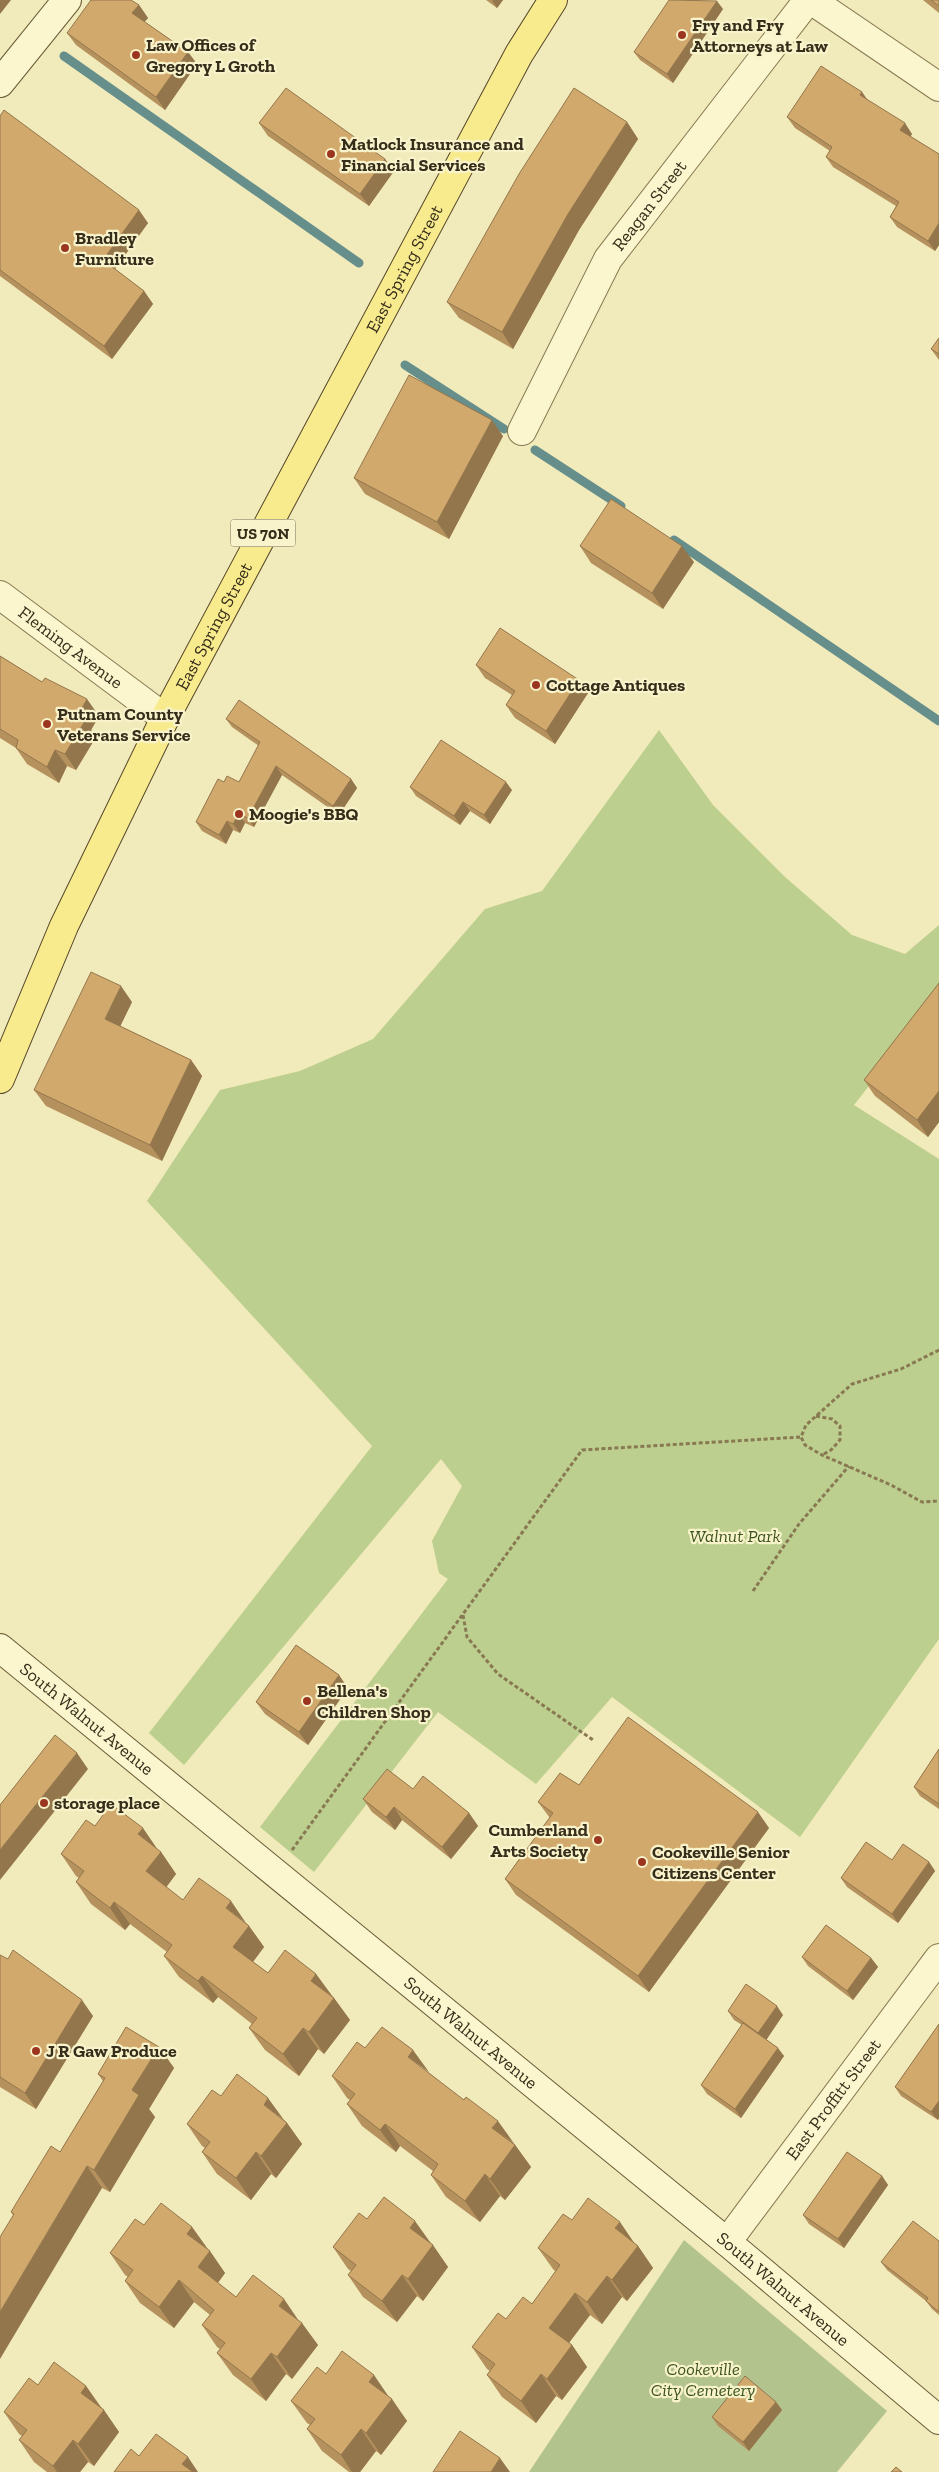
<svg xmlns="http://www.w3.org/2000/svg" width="939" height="2472" font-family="'Zilla Slab',serif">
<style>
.green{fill:#bccf8e}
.cemetery{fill:#b3c38e}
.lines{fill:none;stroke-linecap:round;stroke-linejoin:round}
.stream{stroke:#668f8c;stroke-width:9}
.street-casing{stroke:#897953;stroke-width:30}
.secondary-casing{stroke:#6a5a37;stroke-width:30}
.primary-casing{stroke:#554629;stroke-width:30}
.path{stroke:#897953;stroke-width:3;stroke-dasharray:4 2.5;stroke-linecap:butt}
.street{stroke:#fbf6ce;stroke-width:28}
.secondary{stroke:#fbf6ce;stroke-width:28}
.primary{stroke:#f8eb8e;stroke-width:28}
.wall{fill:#b5915e}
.shaded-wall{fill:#93764c}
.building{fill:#d2a96d;stroke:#93764c}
.poi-dot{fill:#9c351f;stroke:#f8f3ca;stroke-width:2}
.labels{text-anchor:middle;stroke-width:4.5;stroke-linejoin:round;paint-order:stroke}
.shield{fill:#f8f3ca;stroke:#70684f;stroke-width:1}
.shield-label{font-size:16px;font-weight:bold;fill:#362d1a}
.poi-label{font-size:18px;font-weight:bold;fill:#362d1a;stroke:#f8f3ca;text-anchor:start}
.street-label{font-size:18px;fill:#362d1a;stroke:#f8f3ca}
.park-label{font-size:18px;font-style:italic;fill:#3d541f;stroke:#f8f3ca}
</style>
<rect width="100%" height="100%" fill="#f1eaba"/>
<path class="green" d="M 659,730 L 713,805 L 785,877 L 852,935 L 905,954 L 939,925 L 939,996 L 854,1105 L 939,1159 L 939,1639 L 800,1837 L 612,1697 L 536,1784 L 438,1712 L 314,1872 L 260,1827 L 448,1579 L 439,1573 L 432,1541 L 462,1486 L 441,1459 L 184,1765 L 149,1733 L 372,1446 L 147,1201 L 220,1090 L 300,1071 L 373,1039 L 485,909 L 542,891 Z"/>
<path class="cemetery" d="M 684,2240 L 887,2411 L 837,2472 L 529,2472 Z"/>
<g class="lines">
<path class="stream" d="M 64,56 L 359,263
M 405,365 L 504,429
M 535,450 L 621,506
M 674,540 L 939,721"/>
<defs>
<g id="street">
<path d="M 811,0 L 939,87"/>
<path id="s1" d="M 522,431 L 608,259 L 808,0"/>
<path id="s2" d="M 0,595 L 165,718"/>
<path id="s3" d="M 727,2242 L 939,1958"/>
</g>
<g id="secondary">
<path d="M 0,83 L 67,0"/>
<path id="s4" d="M 0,1648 L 727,2242 L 939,2420"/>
</g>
<g id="primary">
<path id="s5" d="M 0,1079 L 64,926 L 165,718 L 519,54 L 553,0"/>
</g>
</defs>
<use href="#street" class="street-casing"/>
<use href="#secondary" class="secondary-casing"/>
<use href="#primary" class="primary-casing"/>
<path class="path" d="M 939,1350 L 901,1369 L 852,1384 L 806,1425 L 801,1437 L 805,1445 L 822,1455 L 891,1485 L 922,1502 L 939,1501
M 816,1416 L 832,1419 L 840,1426 L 840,1440 L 831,1450 L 822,1455
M 753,1591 L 799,1524 L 849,1466
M 463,1615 L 467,1637 L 498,1674 L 593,1740
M 292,1850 L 582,1450 L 801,1437"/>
<use href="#street" class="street"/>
<use href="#secondary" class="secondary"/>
<use href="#primary" class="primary"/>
</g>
<path class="wall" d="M 486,0 L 503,0 L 497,8 Z
M 923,0 L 939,0 L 939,13 Z
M 139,5 L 148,18 L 144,22 L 188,52 L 197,64 L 165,110 L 76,45 L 67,33 Z
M 723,9 L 673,83 L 640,60 L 634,52 Z
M 862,92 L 867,100 L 912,134 L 910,136 L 939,154 L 939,245 L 935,251 L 897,227 L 890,217 L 896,206 L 833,167 L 826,157 L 830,151 L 795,128 L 787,117 Z
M 0,116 L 148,223 L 115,269 L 144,291 L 153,304 L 112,359 L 0,276 Z
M 627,122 L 638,139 L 579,230 L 513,349 L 459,318 L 447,302 Z
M 259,123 L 385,159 L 394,171 L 369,206 L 268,136 Z
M 939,338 L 939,360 L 931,349 Z
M 503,436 L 449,539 L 365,494 L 354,478 Z
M 580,546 L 694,562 L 663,609 L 591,563 Z
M 0,656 L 42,682 L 99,716 L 91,730 L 96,737 L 76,770 L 67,766 L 59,783 L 27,764 L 16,748 L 0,738 Z
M 476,665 L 588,693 L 555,744 L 515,718 L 506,705 L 512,695 L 485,678 Z
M 226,719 L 351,779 L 357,788 L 339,815 L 282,775 L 254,827 L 245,823 L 240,833 L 233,830 L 226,844 L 202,831 L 196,822 L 224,782 L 239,782 L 259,746 L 232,727 Z
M 410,787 L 512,790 L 490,824 L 470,811 L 460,825 L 416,796 Z
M 939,983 L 939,1122 L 928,1137 L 875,1096 L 864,1080 Z
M 132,1002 L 120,1026 L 191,1060 L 202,1076 L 162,1161 L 46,1106 L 34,1090 Z
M 348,1688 L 308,1745 L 265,1714 L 256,1702 Z
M 939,1749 L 939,1809 L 920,1796 L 914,1787 Z
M 579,1785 L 769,1828 L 649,1992 L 516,1895 L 505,1879 L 550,1818 L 538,1802 Z
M 413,1789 L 469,1813 L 478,1826 L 451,1859 L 402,1820 L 395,1830 L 372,1812 L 363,1799 Z
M 95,1826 L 158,1850 L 161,1852 L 176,1874 L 166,1887 L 183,1900 L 246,1923 L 249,1926 L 264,1947 L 253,1962 L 268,1973 L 316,1974 L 350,2020 L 324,2054 L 318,2049 L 299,2076 L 265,2050 L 249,2028 L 252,2024 L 218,1997 L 213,2003 L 179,1977 L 164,1956 L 167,1952 L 130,1924 L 125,1930 L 91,1904 L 76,1882 L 79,1878 L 76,1876 L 61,1854 Z
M 892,1860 L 929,1862 L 935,1871 L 898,1923 L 847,1887 L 841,1878 Z
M 0,1955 L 93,2016 L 36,2109 L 0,2087 Z
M 802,1957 L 871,1958 L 878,1967 L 853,2000 L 808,1966 Z
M 728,2011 L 783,2015 L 766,2039 L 784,2056 L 741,2118 L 707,2094 L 701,2085 L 742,2025 L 734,2020 Z
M 939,2024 L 939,2118 L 938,2120 L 901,2096 L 895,2087 Z
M 159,2047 L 174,2068 L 149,2109 L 155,2117 L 110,2192 L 102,2188 L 13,2215 L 11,2212 L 60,2152 L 103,2081 L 98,2074 Z
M 365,2048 L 428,2072 L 513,2142 L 531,2167 L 505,2200 L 500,2196 L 480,2222 L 446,2197 L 431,2175 L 433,2171 L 400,2146 L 396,2152 L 362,2126 L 347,2104 L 350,2100 L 347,2098 L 332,2076 Z
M 221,2096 L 284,2120 L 287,2123 L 302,2144 L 276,2178 L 271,2174 L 251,2200 L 217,2174 L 202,2152 L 205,2148 L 202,2146 L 187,2124 Z
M 882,2176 L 888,2185 L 844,2248 L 809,2224 L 803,2215 Z
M 367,2219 L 430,2242 L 448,2267 L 423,2301 L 417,2296 L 397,2322 L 363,2297 L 348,2275 L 351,2271 L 348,2269 L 333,2247 Z
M 144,2225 L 192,2227 L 225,2273 L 218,2283 L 236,2297 L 299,2321 L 318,2345 L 292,2379 L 286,2374 L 266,2401 L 233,2375 L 217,2353 L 220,2349 L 217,2347 L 202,2325 L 210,2315 L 194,2302 L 174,2328 L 140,2303 L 125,2281 L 128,2277 L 125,2275 L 110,2253 Z
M 939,2241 L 939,2315 L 932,2309 L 926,2301 L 887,2270 L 881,2262 Z
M 635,2244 L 638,2246 L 653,2268 L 627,2301 L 622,2297 L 602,2324 L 590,2315 L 569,2343 L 572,2345 L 587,2367 L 562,2400 L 556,2396 L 536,2423 L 502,2397 L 487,2375 L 490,2371 L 487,2369 L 472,2347 L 506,2319 L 532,2304 L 556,2272 L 553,2269 L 538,2248 Z
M 326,2374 L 389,2397 L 407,2421 L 381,2455 L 376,2451 L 360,2472 L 349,2472 L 322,2451 L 307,2429 L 310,2425 L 307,2423 L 291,2401 Z
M 38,2385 L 86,2386 L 119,2432 L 94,2466 L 88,2462 L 80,2472 L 47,2472 L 34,2462 L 19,2440 L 22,2436 L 19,2434 L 4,2412 Z
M 776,2402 L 782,2410 L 749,2451 L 718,2426 L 712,2417 Z"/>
<path class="shaded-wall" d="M 0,0 L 11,0 L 0,14 Z
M 492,0 L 503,0 L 497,8 Z
M 717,1 L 723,9 L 673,83 L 667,74 Z
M 139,5 L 148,18 L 141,26 L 132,13 Z
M 188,52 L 197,64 L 165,110 L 156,97 Z
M 862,92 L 869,102 L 860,95 Z
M 627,122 L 638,139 L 579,230 L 513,349 L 502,332 L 568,214 Z
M 905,123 L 912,134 L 908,141 L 900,130 Z
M 385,159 L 394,171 L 369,206 L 360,194 Z
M 139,210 L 148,223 L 112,273 L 103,260 Z
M 939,223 L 939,245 L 935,251 L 928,241 Z
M 144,291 L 153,304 L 112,359 L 104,346 Z
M 492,420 L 503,436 L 449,539 L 437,522 Z
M 682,546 L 694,562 L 663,609 L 652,593 Z
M 579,680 L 588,693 L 555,744 L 546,731 Z
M 87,699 L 99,716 L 91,730 L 96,737 L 76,770 L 65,754 L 77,717 Z
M 55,750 L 67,766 L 59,783 L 47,767 Z
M 276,766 L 282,775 L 254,827 L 248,818 Z
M 351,779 L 357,788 L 339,815 L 333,806 Z
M 506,782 L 512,790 L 490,824 L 484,815 Z
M 463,802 L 470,811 L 460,825 L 454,816 Z
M 239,814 L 245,823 L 240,833 L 233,824 Z
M 227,821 L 233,830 L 226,844 L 219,835 Z
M 121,986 L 132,1002 L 116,1035 L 105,1019 Z
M 191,1060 L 202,1076 L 162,1161 L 150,1145 Z
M 939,1091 L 939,1122 L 928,1137 L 917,1120 Z
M 339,1675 L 348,1688 L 308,1745 L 299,1732 Z
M 77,1753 L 88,1769 L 0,1880 L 0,1850 Z
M 394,1807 L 402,1820 L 395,1830 L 386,1817 Z
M 758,1812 L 769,1828 L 649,1992 L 638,1976 Z
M 469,1813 L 478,1826 L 451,1859 L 442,1847 Z
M 143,1828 L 158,1850 L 138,1834 Z
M 161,1852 L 176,1874 L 162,1893 L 146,1871 Z
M 929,1862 L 935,1871 L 898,1923 L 892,1914 Z
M 231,1901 L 246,1923 L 226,1908 Z
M 114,1902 L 130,1924 L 125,1930 L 110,1908 Z
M 249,1926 L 264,1947 L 248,1968 L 233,1947 Z
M 871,1958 L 878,1967 L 853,2000 L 847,1991 Z
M 316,1974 L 332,1996 L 311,1981 Z
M 202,1976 L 218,1997 L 213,2003 L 198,1981 Z
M 334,1998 L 350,2020 L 324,2054 L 309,2032 Z
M 82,2000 L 93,2016 L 36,2109 L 25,2093 Z
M 777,2006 L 783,2015 L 765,2042 L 758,2033 Z
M 303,2028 L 318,2049 L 299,2076 L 283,2054 Z
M 159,2047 L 174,2068 L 149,2109 L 155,2117 L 110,2192 L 94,2170 L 132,2090 Z
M 778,2048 L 784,2056 L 741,2118 L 735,2109 Z
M 413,2050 L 429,2072 L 408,2057 Z
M 268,2098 L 284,2120 L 264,2105 Z
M 939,2101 L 939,2118 L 938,2120 L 931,2112 Z
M 498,2121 L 513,2142 L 492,2128 Z
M 287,2123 L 302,2144 L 276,2178 L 261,2156 Z
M 385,2124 L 400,2146 L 396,2152 L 380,2130 Z
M 515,2145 L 531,2167 L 505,2200 L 490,2179 Z
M 256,2152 L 271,2174 L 251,2200 L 236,2178 Z
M 87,2166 L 102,2188 L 0,2359 L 0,2312 Z
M 485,2174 L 500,2196 L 480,2222 L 465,2201 Z
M 882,2176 L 888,2185 L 844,2248 L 838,2239 Z
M 415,2221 L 430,2242 L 425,2249 L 410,2228 Z
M 620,2222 L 635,2244 L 615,2228 Z
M 192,2227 L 207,2248 L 187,2234 Z
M 433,2245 L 448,2267 L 423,2301 L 408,2279 Z
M 638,2246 L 653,2268 L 627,2301 L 612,2280 Z
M 210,2251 L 225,2273 L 213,2289 L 198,2267 Z
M 402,2275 L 417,2296 L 397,2322 L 382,2301 Z
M 607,2276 L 622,2297 L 602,2324 L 587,2302 Z
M 179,2280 L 194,2302 L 174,2328 L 159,2307 Z
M 575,2293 L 590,2315 L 564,2349 L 549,2328 Z
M 284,2299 L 299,2321 L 279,2306 Z
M 302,2323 L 318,2345 L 292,2379 L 277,2357 Z
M 572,2345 L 587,2367 L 562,2400 L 547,2379 Z
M 271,2353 L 286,2374 L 266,2401 L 251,2379 Z
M 541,2374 L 556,2396 L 536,2423 L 521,2401 Z
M 374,2375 L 389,2397 L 369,2382 Z
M 86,2386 L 101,2408 L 81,2393 Z
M 392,2399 L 407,2421 L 381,2455 L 366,2433 Z
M 776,2402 L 782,2410 L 749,2451 L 743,2442 Z
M 104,2410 L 119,2432 L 94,2466 L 78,2444 Z
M 361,2429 L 376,2451 L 360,2472 L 352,2472 L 341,2455 Z
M 73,2440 L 88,2462 L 80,2472 L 57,2472 L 53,2466 Z
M 188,2457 L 198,2472 L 188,2472 L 182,2464 Z
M 500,2458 L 510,2472 L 491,2472 Z"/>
<path class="building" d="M 91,0 L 131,0 L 139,5 L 132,13 L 188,52 L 156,97 L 67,33 Z
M 669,0 L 717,1 L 667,74 L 634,52 Z
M 931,0 L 939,0 L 939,6 Z
M 821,66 L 862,92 L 860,95 L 905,123 L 900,130 L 939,154 L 939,223 L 928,241 L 890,217 L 899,202 L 826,157 L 832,147 L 787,117 Z
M 286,88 L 385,159 L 360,194 L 259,123 Z
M 574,88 L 627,122 L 568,214 L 502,332 L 447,302 L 519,174 Z
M 4,110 L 139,210 L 103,260 L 144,291 L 104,346 L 0,270 L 0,116 Z
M 939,338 L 939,354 L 931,349 Z
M 409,375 L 492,420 L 437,522 L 354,478 Z
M 611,499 L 682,546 L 652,593 L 580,546 Z
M 500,628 L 579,680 L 546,731 L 506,705 L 515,691 L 476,665 Z
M 0,656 L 42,682 L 45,678 L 87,699 L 77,717 L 85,721 L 65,754 L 55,750 L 47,767 L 16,748 L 18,740 L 0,729 Z
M 239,700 L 351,779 L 333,806 L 276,766 L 248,818 L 239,814 L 233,824 L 227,821 L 219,835 L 196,822 L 218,779 L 224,782 L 227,776 L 239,782 L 260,742 L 226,719 Z
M 441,740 L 506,782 L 484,815 L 463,802 L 454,816 L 410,787 Z
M 91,972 L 121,986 L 105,1019 L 191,1060 L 150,1145 L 34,1090 Z
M 939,983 L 939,1091 L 917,1120 L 864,1080 Z
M 296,1645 L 339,1675 L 299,1732 L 256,1702 Z
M 628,1717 L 758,1812 L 638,1976 L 505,1879 L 553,1813 L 538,1802 L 560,1773 L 579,1785 Z
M 55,1735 L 77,1753 L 0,1850 L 0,1805 Z
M 939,1749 L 939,1804 L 914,1787 Z
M 387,1769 L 413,1789 L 423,1776 L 469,1813 L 442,1847 L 394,1807 L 386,1817 L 363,1799 Z
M 111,1804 L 143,1828 L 138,1834 L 161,1852 L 146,1871 L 183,1900 L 199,1878 L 231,1901 L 226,1908 L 249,1926 L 233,1947 L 268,1973 L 285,1950 L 316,1974 L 311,1981 L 334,1998 L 309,2032 L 303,2028 L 283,2054 L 249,2028 L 257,2018 L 202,1976 L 198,1981 L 164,1956 L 172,1945 L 114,1902 L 110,1908 L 76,1882 L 84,1871 L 61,1854 L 86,1820 L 95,1826 Z
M 866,1842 L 892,1860 L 903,1844 L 929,1862 L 892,1914 L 841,1878 Z
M 826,1925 L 871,1958 L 847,1991 L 802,1957 Z
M 13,1950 L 82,2000 L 25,2093 L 0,2077 L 0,1955 L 8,1959 Z
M 746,1984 L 777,2006 L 758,2033 L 728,2011 Z
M 743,2023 L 778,2048 L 735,2109 L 701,2085 Z
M 939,2024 L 939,2101 L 931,2112 L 895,2087 Z
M 126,2027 L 159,2047 L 132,2090 L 139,2095 L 94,2170 L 87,2166 L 0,2312 L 0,2237 L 14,2214 L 11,2212 L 51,2146 L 60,2152 L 105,2078 L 98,2074 Z
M 382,2027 L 413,2050 L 408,2057 L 464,2100 L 466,2097 L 498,2121 L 492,2128 L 515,2145 L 490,2179 L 485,2174 L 465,2201 L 431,2175 L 438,2164 L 385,2124 L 380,2130 L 347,2104 L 355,2094 L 332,2076 L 357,2042 L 365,2048 Z
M 237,2074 L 268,2098 L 264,2105 L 287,2123 L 261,2156 L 256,2152 L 236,2178 L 202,2152 L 210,2142 L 187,2124 L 212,2090 L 221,2096 Z
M 847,2152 L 882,2176 L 838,2239 L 803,2215 Z
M 384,2197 L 415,2221 L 410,2228 L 433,2245 L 408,2279 L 402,2275 L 382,2301 L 348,2275 L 356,2265 L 333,2247 L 359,2213 L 367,2219 Z
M 588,2198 L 620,2222 L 615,2228 L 638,2246 L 612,2280 L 607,2276 L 587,2302 L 575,2293 L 549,2328 L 572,2345 L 547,2379 L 541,2374 L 521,2401 L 487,2375 L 495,2364 L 472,2347 L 498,2313 L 506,2319 L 523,2297 L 532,2304 L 560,2265 L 538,2248 L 563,2214 L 572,2220 Z
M 161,2203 L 192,2227 L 187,2234 L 210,2251 L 198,2267 L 236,2297 L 253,2275 L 284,2299 L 279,2306 L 302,2323 L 277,2357 L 271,2353 L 251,2379 L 217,2353 L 225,2343 L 202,2325 L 214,2310 L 179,2280 L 159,2307 L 125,2281 L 133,2270 L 110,2253 L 135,2219 L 144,2225 Z
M 913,2221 L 939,2241 L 939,2312 L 926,2301 L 928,2298 L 881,2262 Z
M 342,2351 L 374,2375 L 369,2382 L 392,2399 L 366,2433 L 361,2429 L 341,2455 L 307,2429 L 315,2419 L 291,2401 L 317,2367 L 326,2374 Z
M 54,2362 L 86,2386 L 81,2393 L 104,2410 L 78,2444 L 73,2440 L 53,2466 L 19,2440 L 27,2430 L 4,2412 L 29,2378 L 38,2385 Z
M 745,2376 L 776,2402 L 743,2442 L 712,2417 Z
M 460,2431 L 500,2458 L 491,2472 L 433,2472 Z
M 156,2434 L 188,2457 L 182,2464 L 193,2472 L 114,2472 L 131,2449 L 139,2456 Z
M 896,2467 L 902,2472 L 891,2472 Z"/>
<g class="poi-dot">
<circle cx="682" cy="35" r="5"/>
<circle cx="136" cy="55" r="5"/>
<circle cx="331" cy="154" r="5"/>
<circle cx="65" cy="248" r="5"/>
<circle cx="536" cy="685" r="5"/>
<circle cx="47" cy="724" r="5"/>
<circle cx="239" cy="814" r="5"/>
<circle cx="307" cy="1701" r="5"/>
<circle cx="44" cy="1803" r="5"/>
<circle cx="598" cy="1840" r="5"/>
<circle cx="642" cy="1862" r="5"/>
<circle cx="36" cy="2051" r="5"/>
</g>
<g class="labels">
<rect class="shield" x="230.5" y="519.5" width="65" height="27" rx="4"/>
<g class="shield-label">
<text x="263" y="539">US 70N</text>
</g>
<g class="poi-label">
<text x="692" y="31">Fry and Fry<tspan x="692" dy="21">Attorneys at Law</tspan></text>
<text x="146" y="51">Law Offices of<tspan x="146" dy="21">Gregory L Groth</tspan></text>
<text x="341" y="150">Matlock Insurance and<tspan x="341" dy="21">Financial Services</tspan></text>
<text x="75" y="244">Bradley<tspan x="75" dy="21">Furniture</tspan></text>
<text x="546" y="691">Cottage Antiques</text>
<text x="57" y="720">Putnam County<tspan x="57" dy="21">Veterans Service</tspan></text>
<text x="249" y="820">Moogie's BBQ</text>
<text x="317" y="1697">Bellena's<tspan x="317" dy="21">Children Shop</tspan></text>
<text x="54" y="1809">storage place</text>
<text x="588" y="1836" text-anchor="end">Cumberland<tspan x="588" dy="21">Arts Society</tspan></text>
<text x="652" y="1858">Cookeville Senior<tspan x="652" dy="21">Citizens Center</tspan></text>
<text x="46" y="2057">J R Gaw Produce</text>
</g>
<g class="street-label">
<text dy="6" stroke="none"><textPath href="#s1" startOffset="260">Reagan Street</textPath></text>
<text dy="6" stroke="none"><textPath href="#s5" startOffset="906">East Spring Street</textPath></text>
<text dy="6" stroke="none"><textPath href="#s5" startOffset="501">East Spring Street</textPath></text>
<text dy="6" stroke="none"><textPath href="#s2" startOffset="88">Fleming Avenue</textPath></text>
<text dy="6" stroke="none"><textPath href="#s4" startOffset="112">South Walnut Avenue</textPath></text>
<text dy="6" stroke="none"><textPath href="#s4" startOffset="608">South Walnut Avenue</textPath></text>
<text dy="6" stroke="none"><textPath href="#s3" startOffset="178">East Proffitt Street</textPath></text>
<text dy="6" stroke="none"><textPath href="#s4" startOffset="1012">South Walnut Avenue</textPath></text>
</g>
<g class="park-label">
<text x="735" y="1542">Walnut Park</text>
<text x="703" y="2375">Cookeville<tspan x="703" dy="21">City Cemetery</tspan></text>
</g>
</g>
</svg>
